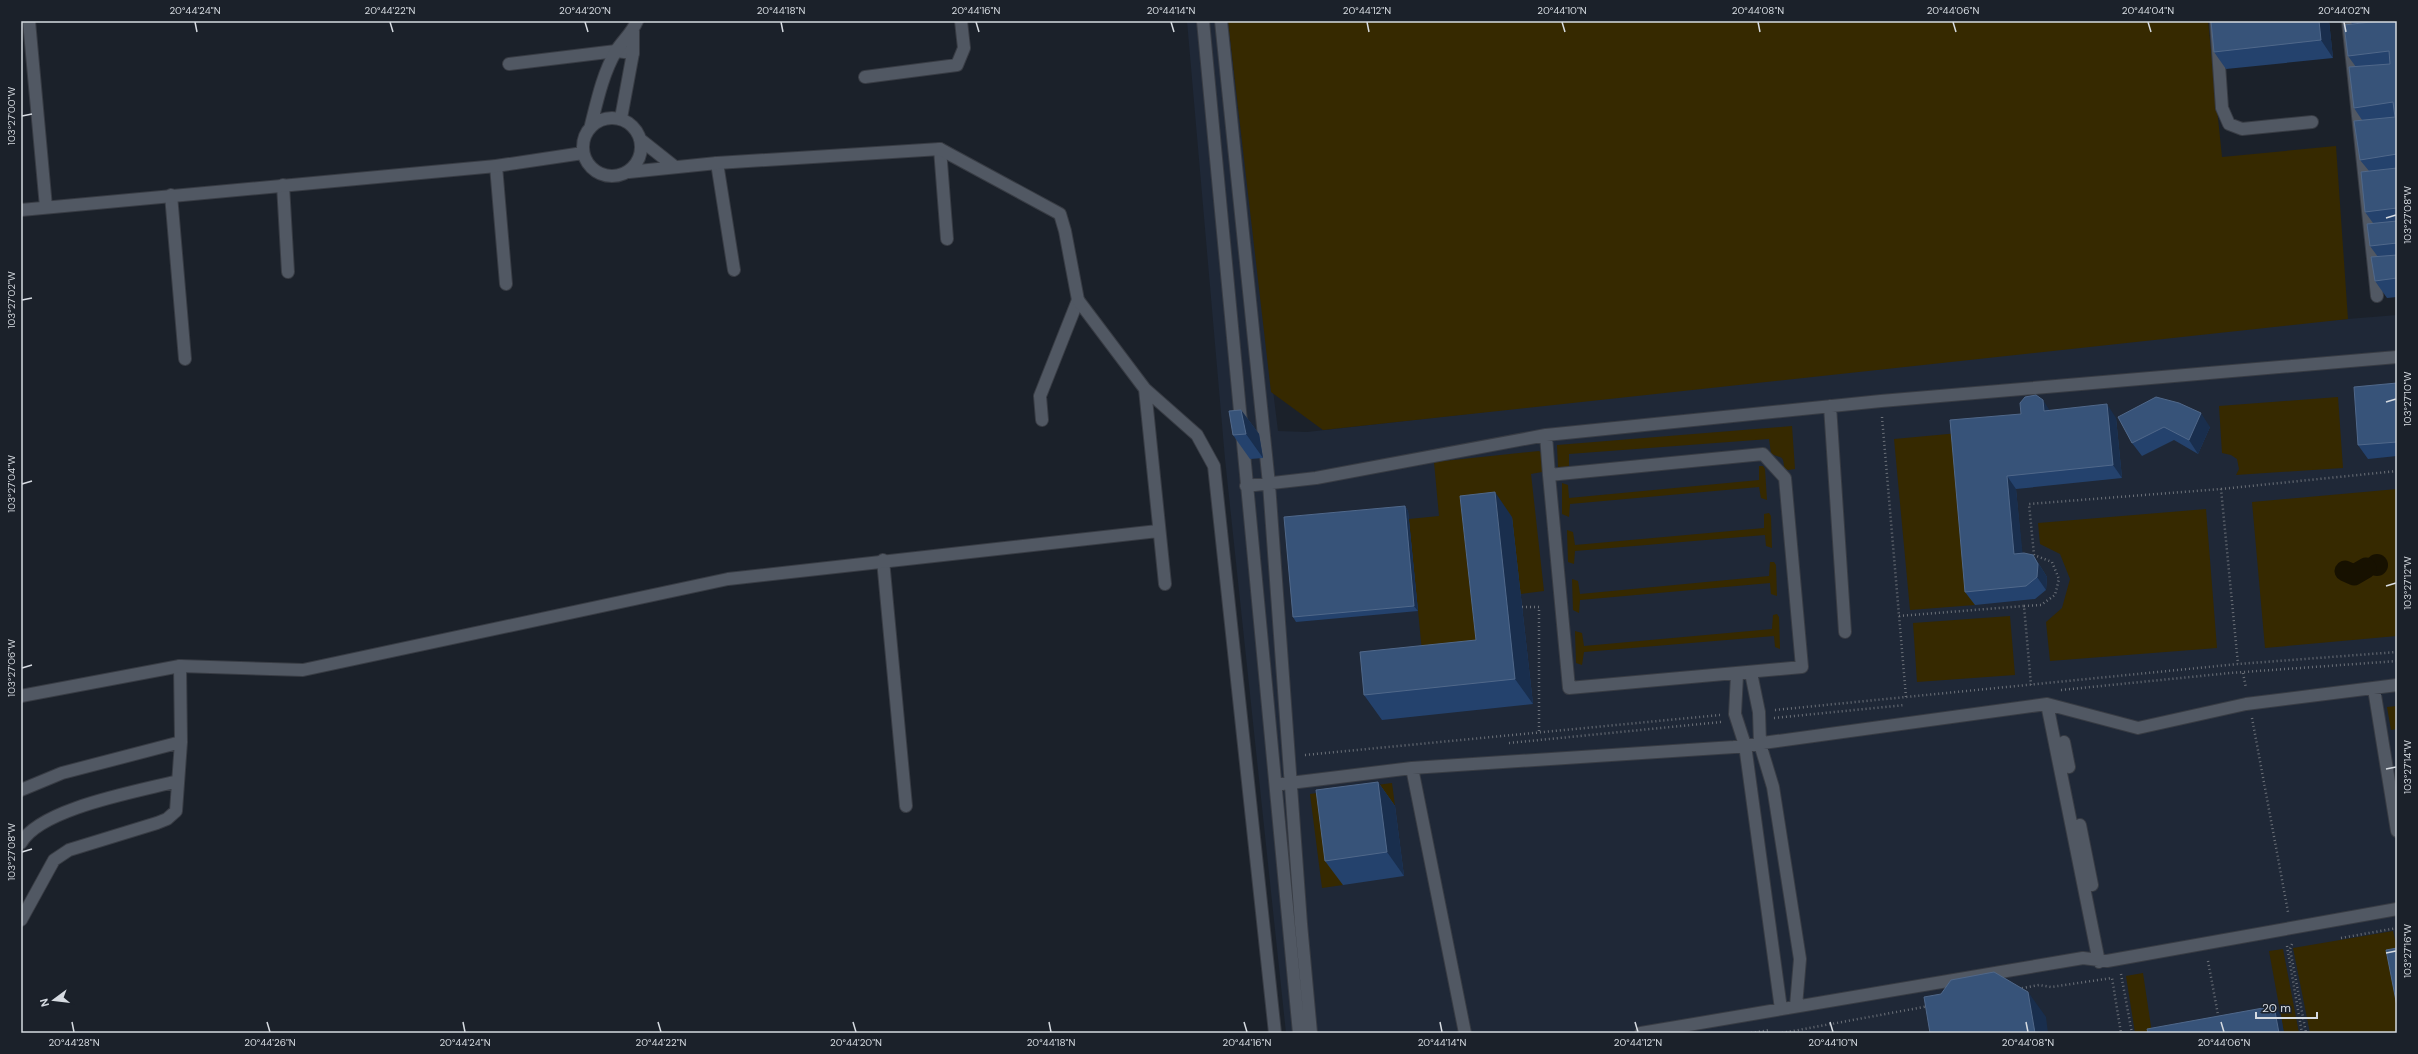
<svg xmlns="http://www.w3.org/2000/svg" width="2418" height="1054" font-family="'DM Sans',sans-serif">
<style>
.built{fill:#1f2837}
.green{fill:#362900}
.water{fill:#171100}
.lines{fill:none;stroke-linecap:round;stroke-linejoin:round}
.canal{stroke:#171100;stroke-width:21}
.lane-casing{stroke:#383c44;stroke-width:14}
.street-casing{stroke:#383c44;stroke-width:14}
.path{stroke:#6c7179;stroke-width:2.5;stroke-dasharray:1 3;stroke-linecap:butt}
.lane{stroke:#515863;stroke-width:12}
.street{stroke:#515863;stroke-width:12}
.wall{fill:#24426d}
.shaded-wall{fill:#192e4d}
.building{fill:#375379;stroke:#50688a}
.ticks{fill:none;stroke:#d6dbe1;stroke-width:1.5}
.neatline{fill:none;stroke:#d6dbe1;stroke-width:1.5}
.ticks-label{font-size:10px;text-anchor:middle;fill:#d6dbe1}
</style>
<rect width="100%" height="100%" fill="#1b212a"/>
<path class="built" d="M 1187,21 L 1228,21 L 1278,431 L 1307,432 L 2200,331 L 2397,315 L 2397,1033 L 1286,1033 L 1225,459 Z"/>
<path class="green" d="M 1228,21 L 2208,21 L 2222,157 L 2336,146 L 2348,319 L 1323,430 L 1271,392 Z
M 2338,397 L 2343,468 L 2236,475 L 2239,469 L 2237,459 L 2231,455 L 2222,453 L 2219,406 Z
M 1792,426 L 1795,469 L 1788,470 L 1784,468 C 1784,453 1778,459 1771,453 L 1769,439 L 1569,454 L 1569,466 L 1566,469 L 1561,470 L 1558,467 L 1557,445 Z
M 1959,433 L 1975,605 L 1910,610 L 1894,439 Z
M 1539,451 L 1544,455 L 1545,466 L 1542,472 L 1531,474 L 1544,591 L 1521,594 L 1493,665 L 1424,672 L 1409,519 L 1439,516 L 1434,462 Z
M 1759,466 L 1763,466 L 1765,469 L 1767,500 L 1761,498 L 1759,487 L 1570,504 L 1569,517 L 1562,514 L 1562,483 L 1568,485 L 1569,498 L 1759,480 Z
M 2397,489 L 2397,636 L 2265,648 L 2252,502 Z
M 2206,509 L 2217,648 L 2050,661 L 2046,622 L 2062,608 L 2070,579 L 2060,554 L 2040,544 L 2038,523 Z
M 1769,513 L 1771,516 L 1772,548 L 1766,546 L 1765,535 L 1575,551 L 1574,564 L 1568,562 L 1567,530 L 1573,532 L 1575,545 L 1764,528 L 1764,514 Z
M 1770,562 L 1774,562 L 1776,565 L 1777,596 L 1771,594 L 1770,583 L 1580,600 L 1579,613 L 1573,610 L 1572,579 L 1578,581 L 1580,594 L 1769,576 Z
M 1777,614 L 1779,617 L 1780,649 L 1775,647 L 1774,636 L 1584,652 L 1582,665 L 1576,663 L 1575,631 L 1582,633 L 1584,646 L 1772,629 L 1773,615 Z
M 2010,616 L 2015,675 L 1917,682 L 1913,623 Z
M 2397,706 L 2397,729 L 2391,730 L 2387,707 Z
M 1392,783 L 1395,806 L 1333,815 L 1343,885 L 1322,888 L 1310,794 Z
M 2393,931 L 2397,948 L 2397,1033 L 2310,1033 L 2293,948 Z
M 2283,949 L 2299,1033 L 2284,1033 L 2269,951 Z
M 2143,973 L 2152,1033 L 2135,1033 L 2126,976 Z"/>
<path class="water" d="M2366 565a11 11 0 1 1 22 0a11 11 0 1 1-22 0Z"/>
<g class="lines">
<path class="canal" d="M 2345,571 L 2354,575 L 2366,568"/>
<defs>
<path id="lane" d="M 1203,21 L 1299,1033
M 1221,21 L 1269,484 L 1301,924 L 1311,1033
M 2216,21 L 2222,108 L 2229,124 L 2242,129 L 2312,122
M 2348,21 L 2377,296
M 509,64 L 616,51 L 633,53
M 865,77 L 957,65 L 964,48 L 961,21
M 940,149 L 947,239
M 717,163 L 734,270
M 496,166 L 506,284
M 283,185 L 288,272
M 171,195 L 185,359
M 1830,406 L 1845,632
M 1042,420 L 1040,396 L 1078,300
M 1546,435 L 1549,475
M 1763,454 L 1785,478 L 1802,667 L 1569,688 L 1549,475 Z
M 1246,486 L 1316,478 L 1546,435 L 1881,401 L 2397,357
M 883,560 L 906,806
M 1751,673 L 1759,712 L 1760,744 L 1773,787 L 1800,959 L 1796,1006
M 1737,675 L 1735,714 L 1745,745 L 1781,1009
M 2374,689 L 2397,831
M 2047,704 L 2099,962
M 2064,742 L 2069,767
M 1412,768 L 1734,747 L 2047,704 L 2138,728 L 2246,704 L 2397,685
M 1282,784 L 1412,768 L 1465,1033
M 21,790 L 62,773 L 181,742 L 180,666
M 2080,825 L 2092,885
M 21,843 C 40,808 140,791 178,781
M 21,920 L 54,860 L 69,850 L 157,823 L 167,819 L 176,811 L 181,742
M 1641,1033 L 2083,958 L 2107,961 L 2397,909"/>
<path id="street" d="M 29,21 L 46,207
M583 147a29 29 0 1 1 58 0a29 29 0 1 1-58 0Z
M 621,118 L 633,53 L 633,31
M 591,125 C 597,101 603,73 616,51 C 623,40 632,33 637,21
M 641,140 L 675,167
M 629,172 L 717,163 L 940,149 L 1060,214 L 1065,231 L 1078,300 L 1145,389 L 1165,584
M 21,210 L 496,166 L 583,153
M 1145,389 L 1197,435 L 1214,466 L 1275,1033
M 21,696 L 180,666 L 303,670 L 728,579 L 1158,531"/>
</defs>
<use href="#lane" class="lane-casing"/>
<use href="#street" class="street-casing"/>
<path class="path" d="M 1882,417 L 1906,697
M 2221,489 L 2397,471
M 2024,606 L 2041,605 L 2055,595 L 2059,579 L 2052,562 L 2034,555 L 2029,504 L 2221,489 L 2238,664
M 1522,607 L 1539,607 L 1539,734
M 1899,616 L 2024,606 L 2031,685
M 2243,673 L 2246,688
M 2061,690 L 2230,673 L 2397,661
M 1775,710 L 2238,664 L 2397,652
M 1774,718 L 1905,705
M 2252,718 L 2288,912
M 1509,743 L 1721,722
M 1305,755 L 1720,715
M 2341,938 L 2397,928
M 2292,944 L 2290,949 L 2306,1033
M 2287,946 L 2302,1033
M 2208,961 L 2219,1020
M 2121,974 L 2132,1033
M 2018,989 L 2039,985 L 2051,987 L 2112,978 L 2121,1033
M 1751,1033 L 1770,1030
M 1782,1033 L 1929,1006"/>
<use href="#lane" class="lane"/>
<use href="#street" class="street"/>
</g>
<path class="wall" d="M 2329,21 L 2333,58 L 2226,69 L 2214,52 Z
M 2350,21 L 2397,21 L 2397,297 L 2387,298 L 2375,281 L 2378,257 L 2370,246 L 2373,223 L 2365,212 L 2369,171 L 2360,160 L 2362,120 L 2354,108 L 2356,67 L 2348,56 L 2352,24 Z
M 2397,383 L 2397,456 L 2368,459 L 2358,445 Z
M 1241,410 L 1259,434 L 1263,458 L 1250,459 L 1233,435 Z
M 2050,410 L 2116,418 L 2122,478 L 2016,489 L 2022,553 L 2033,555 L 2042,569 L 2047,577 L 2046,590 L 2035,599 L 1975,605 L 1965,592 L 2021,414 Z
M 2118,417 L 2210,427 L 2198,454 L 2174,440 L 2142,456 L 2132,443 Z
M 1405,506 L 1408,511 L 1418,611 L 1296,622 L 1293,617 Z
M 1512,517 L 1533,704 L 1382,720 L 1364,695 L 1476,640 Z
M 1378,782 L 1395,806 L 1404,876 L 1343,885 L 1325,861 Z"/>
<path class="shaded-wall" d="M 2319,21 L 2329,21 L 2333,58 L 2321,40 Z
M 2043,400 L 2052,414 L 2044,411 Z
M 2107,404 L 2116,418 L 2122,478 L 2113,465 Z
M 1241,410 L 1259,434 L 1263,458 L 1246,434 Z
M 2201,413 L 2210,427 L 2198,454 L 2189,440 Z
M 2007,476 L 2016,489 L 2024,567 L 2014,554 Z
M 1495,492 L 1512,517 L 1533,704 L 1515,679 Z
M 1405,506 L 1408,511 L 1418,611 L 1414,606 Z
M 2033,555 L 2042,569 L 2047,577 L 2046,590 L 2037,577 Z
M 1378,782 L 1395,806 L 1404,876 L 1387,852 Z
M 2028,992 L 2046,1017 L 2048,1033 L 2035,1033 Z
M 2274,1006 L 2281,1015 L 2284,1033 L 2279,1033 Z"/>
<path class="building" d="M 2211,21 L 2319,21 L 2321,40 L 2214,52 Z
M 2380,21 L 2397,21 L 2397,154 L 2360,160 L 2354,121 L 2395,117 L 2393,102 L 2354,108 L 2349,67 L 2390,64 L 2389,51 L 2348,56 L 2344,25 Z
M 2397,168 L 2397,208 L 2365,212 L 2361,172 Z
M 2397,221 L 2397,243 L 2370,246 L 2367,224 Z
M 2397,255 L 2397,278 L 2375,281 L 2371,257 Z
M 2397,383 L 2397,442 L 2358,445 L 2354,387 Z
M 2036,395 L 2043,400 L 2044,411 L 2107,404 L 2113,465 L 2007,476 L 2014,554 L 2024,553 L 2033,555 L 2038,564 L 2037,577 L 2026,586 L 1965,592 L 1950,420 L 2021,414 L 2020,403 L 2025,397 Z
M 2156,397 L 2179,403 L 2201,413 L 2189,440 L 2164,427 L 2132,443 L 2118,417 Z
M 1241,410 L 1246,434 L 1233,435 L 1229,411 Z
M 1495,492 L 1515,679 L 1364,695 L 1360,652 L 1476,640 L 1460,496 Z
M 1405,506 L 1414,606 L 1293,617 L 1284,517 Z
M 1378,782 L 1387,852 L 1325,861 L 1316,790 Z
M 2397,948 L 2397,1006 L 2386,950 Z
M 1994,972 L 2028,992 L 2035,1033 L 1930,1033 L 1924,997 L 1941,994 L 1951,980 Z
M 2274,1006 L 2279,1033 L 2148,1033 L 2147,1029 Z"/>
<path class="ticks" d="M 195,22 L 197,32M 390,22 L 393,32M 585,22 L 588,32M 781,22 L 783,32M 976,22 L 979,32M 1171,22 L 1174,32M 1367,22 L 1369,32M 1562,22 L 1565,32M 1758,22 L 1760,32M 1953,22 L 1956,32M 2148,22 L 2151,32M 2344,22 L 2346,32M 22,116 L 32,114M 2386,218 L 2396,215M 22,300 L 32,298M 2386,402 L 2396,399M 22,484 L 32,481M 2386,586 L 2396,583M 22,668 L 32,665M 2386,769 L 2396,767M 22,852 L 32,849M 2386,953 L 2396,951M 72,1022 L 74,1032M 267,1022 L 270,1032M 463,1022 L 465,1032M 658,1022 L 661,1032M 853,1022 L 856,1032M 1049,1022 L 1051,1032M 1244,1022 L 1247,1032M 1440,1022 L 1442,1032M 1635,1022 L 1638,1032M 1830,1022 L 1833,1032M 2026,1022 L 2028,1032M 2221,1022 L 2224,1032"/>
<rect width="2418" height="1054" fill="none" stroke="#1b212a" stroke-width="44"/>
<g transform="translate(54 1000) rotate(255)" stroke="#1b212a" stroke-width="3" paint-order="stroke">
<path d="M0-3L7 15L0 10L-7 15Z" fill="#d6dbe1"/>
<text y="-6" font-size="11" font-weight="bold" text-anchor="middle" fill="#d6dbe1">N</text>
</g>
<path d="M2256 1012v6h61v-6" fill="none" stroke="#d6dbe1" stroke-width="2"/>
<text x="2262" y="1012" font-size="12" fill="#d6dbe1" stroke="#1b212a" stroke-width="3" paint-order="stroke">20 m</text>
<rect x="22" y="22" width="2374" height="1010" class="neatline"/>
<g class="ticks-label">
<text x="195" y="14">20°44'24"N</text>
<text x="390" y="14">20°44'22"N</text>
<text x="585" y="14">20°44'20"N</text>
<text x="781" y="14">20°44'18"N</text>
<text x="976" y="14">20°44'16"N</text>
<text x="1171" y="14">20°44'14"N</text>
<text x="1367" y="14">20°44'12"N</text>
<text x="1562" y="14">20°44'10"N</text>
<text x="1758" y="14">20°44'08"N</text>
<text x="1953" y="14">20°44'06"N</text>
<text x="2148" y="14">20°44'04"N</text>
<text x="2344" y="14">20°44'02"N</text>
<text transform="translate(11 116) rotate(-90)" y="4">103°27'00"W</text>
<text transform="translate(2407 215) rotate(-90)" y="4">103°27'08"W</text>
<text transform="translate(11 300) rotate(-90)" y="4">103°27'02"W</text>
<text transform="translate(2407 399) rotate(-90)" y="4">103°27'10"W</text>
<text transform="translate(11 484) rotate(-90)" y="4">103°27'04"W</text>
<text transform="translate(2407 583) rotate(-90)" y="4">103°27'12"W</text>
<text transform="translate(11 668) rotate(-90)" y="4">103°27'06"W</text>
<text transform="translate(2407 767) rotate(-90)" y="4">103°27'14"W</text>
<text transform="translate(11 852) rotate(-90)" y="4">103°27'08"W</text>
<text transform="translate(2407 951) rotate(-90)" y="4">103°27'16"W</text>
<text x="74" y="1046">20°44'28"N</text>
<text x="270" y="1046">20°44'26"N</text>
<text x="465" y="1046">20°44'24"N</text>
<text x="661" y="1046">20°44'22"N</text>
<text x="856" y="1046">20°44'20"N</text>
<text x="1051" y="1046">20°44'18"N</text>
<text x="1247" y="1046">20°44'16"N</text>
<text x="1442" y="1046">20°44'14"N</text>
<text x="1638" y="1046">20°44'12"N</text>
<text x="1833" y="1046">20°44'10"N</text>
<text x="2028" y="1046">20°44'08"N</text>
<text x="2224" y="1046">20°44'06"N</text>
</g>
</svg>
